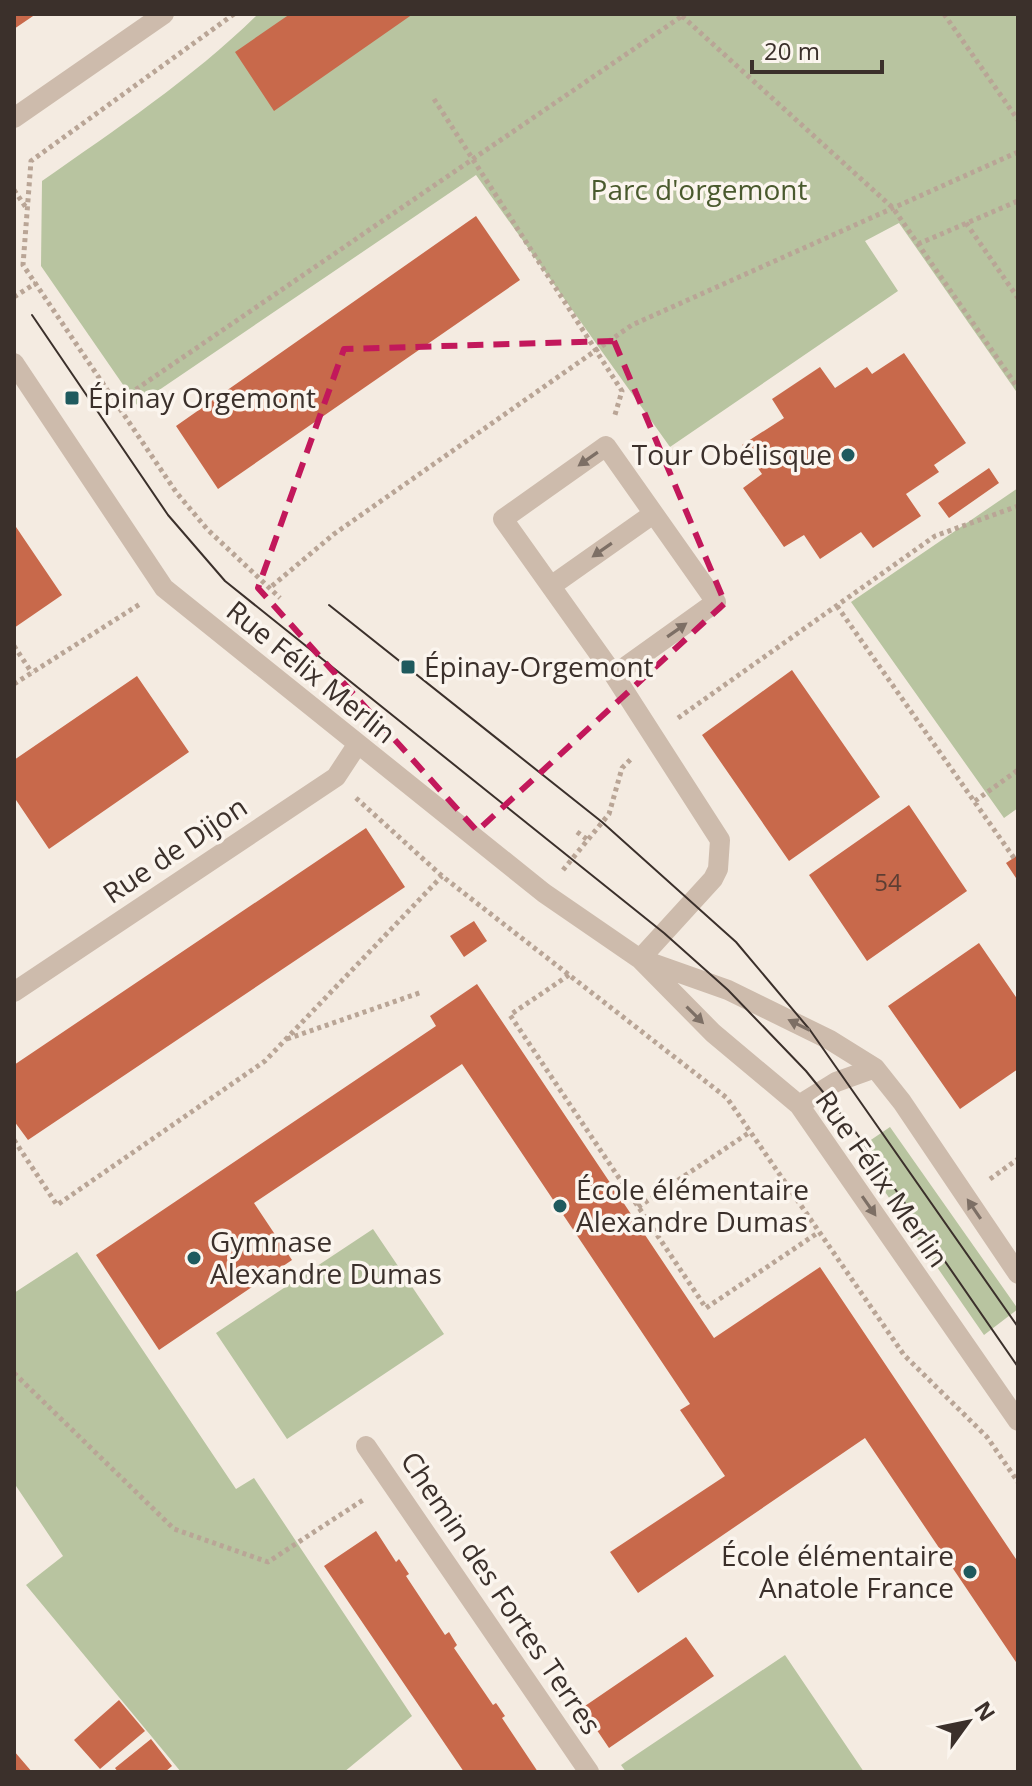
<svg xmlns="http://www.w3.org/2000/svg" width="1032" height="1786" font-family="'Open Sans',sans-serif">
<style>
.green{fill:#b8c4a0}
.building{fill:#c8694b}
.lines{fill:none;stroke-linecap:round;stroke-linejoin:round}
.path{stroke:#b9a596;stroke-width:5;stroke-dasharray:4 4;stroke-linecap:butt}
.minor{stroke:#cdbbac;stroke-width:20}
.tram{stroke:#3b302b;stroke-width:2}
.oneway{fill:#7d6f65}
.marked{fill:none;stroke:#c2185b;stroke-width:6;stroke-dasharray:16 10;stroke-linejoin:round}
.poi-dot{fill:#1f5a5e;stroke:#fbf5ee;stroke-width:3}
.labels{text-anchor:middle;stroke-width:7;stroke-linejoin:round;paint-order:stroke}
.number-label{font-size:24px;fill:#5e3e33}
.park-label{font-size:28px;fill:#4a5a2e;stroke:#fbf5ee}
.poi-label{font-size:28px;fill:#3b302b;stroke:#fbf5ee;text-anchor:start}
.street-label{font-size:28px;fill:#3b302b;stroke:#fbf5ee}
</style>
<rect width="100%" height="100%" fill="#f4ebe1"/>
<path class="green" d="M 258,14 L 1018,14 L 1018,394 L 899,223 L 865,241 L 898,291 L 670,447 L 476,175 L 137,405 L 41,266 L 42,181 C 116,129 193,78 258,14 Z
M 1018,488 L 1018,808 L 1004,818 L 851,602 Z
M 890,1127 L 1018,1309 L 984,1335 L 856,1150 Z
M 373,1229 L 444,1334 L 287,1439 L 216,1333 Z
M 77,1252 L 236,1489 L 254,1478 L 412,1716 L 344,1772 L 181,1772 L 26,1585 L 63,1556 L 14,1483 L 14,1293 Z
M 785,1655 L 864,1772 L 626,1772 L 621,1765 Z"/>
<path class="building" d="M 14,14 L 36,14 L 14,29 Z
M 290,14 L 413,14 L 274,111 L 235,52 Z
M 476,216 L 520,280 L 218,489 L 176,426 Z
M 904,353 L 966,443 L 934,465 L 939,472 L 906,494 L 921,516 L 873,548 L 861,532 L 820,559 L 804,535 L 784,547 L 743,488 L 762,474 L 742,445 L 784,418 L 772,399 L 820,367 L 835,388 L 867,367 L 872,374 Z
M 989,468 L 999,483 L 949,518 L 938,503 Z
M 14,524 L 62,595 L 14,628 Z
M 792,670 L 880,797 L 789,861 L 702,735 Z
M 137,676 L 189,752 L 49,849 L 14,797 L 14,760 Z
M 909,805 L 967,891 L 867,961 L 809,875 Z
M 366,828 L 405,887 L 28,1140 L 14,1121 L 14,1065 Z
M 1018,855 L 1018,881 L 1006,863 Z
M 474,921 L 487,941 L 464,957 L 450,936 Z
M 979,943 L 1018,1000 L 1018,1069 L 960,1109 L 888,1006 Z
M 477,984 L 714,1338 L 820,1267 L 1018,1562 L 1018,1665 L 865,1438 L 638,1593 L 610,1552 L 725,1476 L 680,1410 L 690,1404 L 462,1064 L 254,1203 L 292,1260 L 159,1350 L 96,1255 L 436,1026 L 430,1016 Z
M 376,1531 L 396,1562 L 399,1559 L 409,1574 L 406,1576 L 445,1635 L 449,1632 L 457,1645 L 454,1648 L 493,1705 L 496,1703 L 505,1716 L 502,1718 L 538,1772 L 464,1772 L 324,1566 Z
M 686,1637 L 714,1676 L 609,1748 L 582,1708 Z
M 119,1700 L 145,1731 L 100,1769 L 74,1740 Z
M 151,1739 L 172,1766 L 165,1772 L 118,1772 L 115,1768 Z
M 14,1751 L 32,1772 L 14,1772 Z"/>
<g class="lines">
<path class="path" d="M 234,14 L 31,161 L 23,265 L 176,492 L 207,529 L 280,598
M 944,14 L 1018,120
M 682,16 L 893,208 L 1018,388
M 434,99 L 622,391 L 614,418
M 14,190 L 27,209
M 966,223 L 1018,298
M 918,244 L 1018,201
M 14,297 L 36,283
M 116,403 L 685,14
M 272,586 L 334,534 L 632,325 L 1018,152
M 837,606 L 1014,858
M 14,646 L 32,673
M 14,684 L 140,604
M 678,718 L 935,536 L 1018,506
M 356,798 L 442,876 L 727,1098 L 904,1355 L 987,1437 L 1018,1482
M 975,801 L 1018,770
M 577,832 L 588,840
M 563,870 L 609,814 L 622,768 L 632,758
M 569,975 L 510,1015 L 706,1308 L 819,1232
M 287,1039 L 422,992
M 14,1140 L 57,1205 L 265,1061 L 442,876
M 990,1179 L 1018,1159
M 638,1207 L 750,1132
M 14,1373 L 174,1529 L 268,1562 L 363,1500"/>
<path class="minor" d="M 14,118 L 164,14
M 14,363 L 164,588 L 544,893 L 640,959 L 713,1033 L 799,1105 L 1018,1421
M 551,586 L 653,514
M 614,675 L 716,602 L 606,446 L 503,519 L 614,675 L 720,840 L 718,869 L 713,879 L 640,959
M 646,961 L 728,990 L 830,1040 L 875,1068 L 902,1102 L 1018,1274
M 14,992 L 336,777 L 357,745
M 799,1105 L 836,1082 L 875,1068
M 366,1446 L 589,1772"/>
<path class="tram" d="M 32,315 L 168,515 L 225,581 L 664,933 L 728,990 L 806,1071 L 857,1134 L 1018,1367
M 329,605 L 602,822 L 736,942 L 810,1030 L 1018,1327"/>
</g>
<defs><path id="oneway-solid" d="M-6-.8H1V-3.2L6.5 0L1 3.2V.8H-6Z" transform="scale(2)"/></defs>
<g class="oneway">
<use href="#oneway-solid" transform="translate(588 459) rotate(145)"/>
<use href="#oneway-solid" transform="translate(602 550) rotate(145)"/>
<use href="#oneway-solid" transform="translate(677 630) rotate(-35)"/>
<use href="#oneway-solid" transform="translate(695 1015) rotate(45)"/>
<use href="#oneway-solid" transform="translate(799 1025) rotate(-154)"/>
<use href="#oneway-solid" transform="translate(869 1206) rotate(55)"/>
<use href="#oneway-solid" transform="translate(974 1209) rotate(-124)"/>
</g>
<path class="marked" d="M 614,341 L 725,603 L 477,831 L 258,588 L 344,349 Z"/>
<g class="poi-dot">
<rect x="64" y="390" width="16" height="16" rx="4"/>
<circle cx="848" cy="455" r="8"/>
<rect x="400" y="659" width="16" height="16" rx="4"/>
<circle cx="560" cy="1206" r="8"/>
<circle cx="194" cy="1258" r="8"/>
<circle cx="970" cy="1572" r="8"/>
</g>
<g class="labels">
<g class="number-label">
<text x="888" y="891">54</text>
</g>
<g class="park-label">
<text x="699" y="200">Parc d'orgemont</text>
</g>
<g class="poi-label">
<text x="88" y="408">Épinay Orgemont</text>
<text x="832" y="465" text-anchor="end">Tour Obélisque</text>
<text x="424" y="677">Épinay-Orgemont</text>
<text x="576" y="1200">École élémentaire<tspan x="576" dy="32">Alexandre Dumas</tspan></text>
<text x="210" y="1252">Gymnase<tspan x="210" dy="32">Alexandre Dumas</tspan></text>
<text x="954" y="1566" text-anchor="end">École élémentaire<tspan x="954" dy="32">Anatole France</tspan></text>
</g>
<g class="street-label">
<text transform="translate(311 672) rotate(39)" y="10">Rue Félix Merlin</text>
<text transform="translate(175 850) rotate(-34)" y="10">Rue de Dijon</text>
<text transform="translate(882 1179) rotate(55)" y="10">Rue Félix Merlin</text>
<text transform="translate(501 1593) rotate(56)" y="10">Chemin des Fortes Terres</text>
</g>
</g>
<rect width="1032" height="1786" fill="none" stroke="#3b302b" stroke-width="32"/>
<g transform="translate(968 1722) rotate(57)" stroke="#fbf5ee" stroke-width="6" paint-order="stroke">
<path d="M0-6L14 30L0 20L-14 30Z" fill="#3b302b"/>
<text y="-12" font-size="22" font-weight="bold" text-anchor="middle" fill="#3b302b">N</text>
</g>
<path d="M752 60v12h130v-12" fill="none" stroke="#3b302b" stroke-width="4"/>
<text x="764" y="60" font-size="24" fill="#3b302b" stroke="#fbf5ee" stroke-width="6" paint-order="stroke">20 m</text>
</svg>
